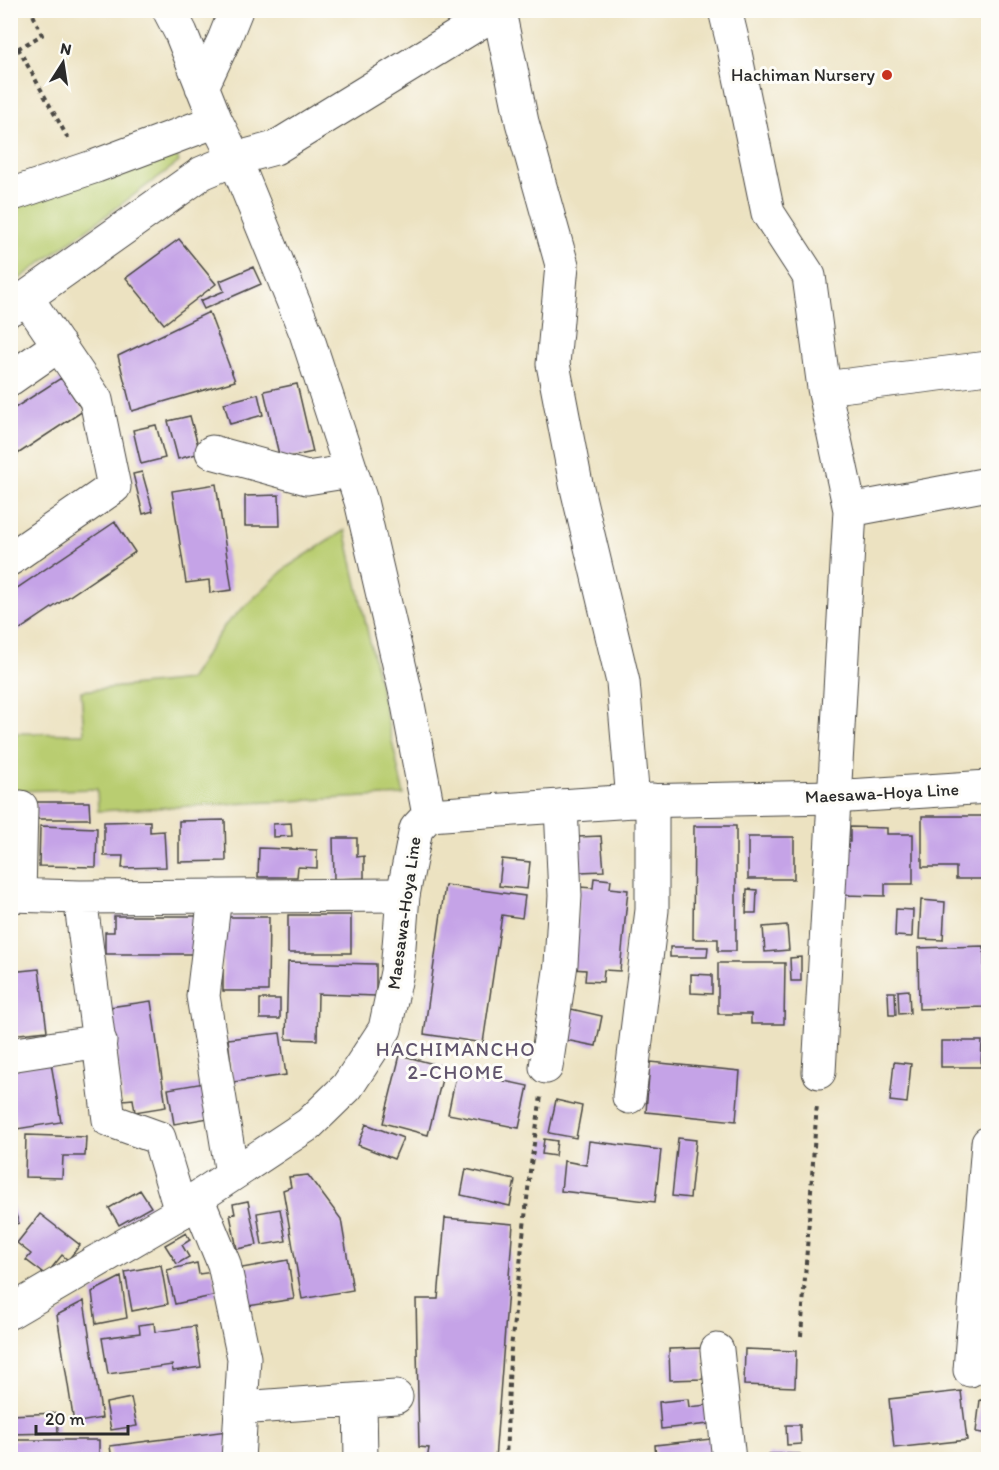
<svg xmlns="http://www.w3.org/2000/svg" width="999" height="1470" font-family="Itim,sans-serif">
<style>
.green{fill:#b9cd71;stroke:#727c4e;stroke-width:1.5}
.building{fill:#c5a3e7}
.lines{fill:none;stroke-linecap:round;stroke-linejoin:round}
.minor-casing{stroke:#484642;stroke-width:35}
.major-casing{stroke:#484642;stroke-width:35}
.path{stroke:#484642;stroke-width:4;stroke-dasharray:4.5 4.5;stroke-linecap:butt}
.minor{stroke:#fff;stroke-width:33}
.major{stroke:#fff;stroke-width:33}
.poi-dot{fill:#c8321e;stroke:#fdfcf7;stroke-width:2}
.labels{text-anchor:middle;stroke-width:6;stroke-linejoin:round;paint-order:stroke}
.poi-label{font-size:18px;fill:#2b2b2b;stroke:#fdfcf7;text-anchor:end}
.street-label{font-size:18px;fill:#2b2b2b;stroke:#fdfcf7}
.neighbourhood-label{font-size:20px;letter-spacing:1.5px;fill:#61556d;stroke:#fdfcf7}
</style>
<rect width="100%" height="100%" fill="#fdfcf7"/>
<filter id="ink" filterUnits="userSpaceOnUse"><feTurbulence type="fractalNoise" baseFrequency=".0167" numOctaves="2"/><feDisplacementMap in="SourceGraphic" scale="12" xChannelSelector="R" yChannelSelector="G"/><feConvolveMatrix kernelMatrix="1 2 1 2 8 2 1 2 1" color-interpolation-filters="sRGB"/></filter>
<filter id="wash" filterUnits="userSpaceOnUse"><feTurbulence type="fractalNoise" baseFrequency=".008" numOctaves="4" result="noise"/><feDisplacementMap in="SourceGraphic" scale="24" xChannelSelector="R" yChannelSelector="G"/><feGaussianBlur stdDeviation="1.35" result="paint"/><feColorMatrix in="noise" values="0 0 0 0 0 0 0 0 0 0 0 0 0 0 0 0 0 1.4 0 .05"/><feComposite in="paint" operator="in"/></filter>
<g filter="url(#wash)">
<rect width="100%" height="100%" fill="#ece2c1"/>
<path class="green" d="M 174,145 L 179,162 L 11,285 L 10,203 Z
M 345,530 L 404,795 L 98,811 L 97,789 L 11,791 L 10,733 L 84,734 L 81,691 L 189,680 L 225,625 L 287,567 Z"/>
<g id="blocks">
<path class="building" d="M 179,239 L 216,284 L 164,324 L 126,278 Z
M 253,267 L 261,284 L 204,309 L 200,301 L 224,291 L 220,281 Z
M 209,312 L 235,381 L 132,411 L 118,356 Z
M 61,378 L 83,411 L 10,459 L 10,411 Z
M 297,384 L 313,452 L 280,459 L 264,391 Z
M 258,394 L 263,415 L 230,424 L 224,403 Z
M 190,416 L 200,453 L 178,459 L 168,421 Z
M 156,425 L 165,458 L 141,464 L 133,430 Z
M 142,472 L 153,511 L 143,514 L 133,474 Z
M 216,484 L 232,590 L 210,593 L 209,580 L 186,583 L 172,491 Z
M 279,495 L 280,526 L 245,526 L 245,496 Z
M 115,522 L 135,552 L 10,636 L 10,593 Z
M 36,802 L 89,802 L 90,819 L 36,819 Z
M 922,816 L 988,816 L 988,879 L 956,879 L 956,867 L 922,867 Z
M 225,820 L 226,861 L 179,862 L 179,821 Z
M 150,821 L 150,832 L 164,831 L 166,867 L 122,868 L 123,856 L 104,856 L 104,822 Z
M 291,823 L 292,836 L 273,837 L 273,824 Z
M 40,826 L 97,828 L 96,867 L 39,866 Z
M 694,826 L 736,826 L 736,951 L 718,951 L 718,939 L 693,939 Z
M 850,827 L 887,828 L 887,834 L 913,834 L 913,884 L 885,884 L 885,896 L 843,895 L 844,842 L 850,842 Z
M 601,836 L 604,871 L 580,872 L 578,837 Z
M 748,837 L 794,837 L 794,879 L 748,879 Z
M 333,838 L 357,838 L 357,857 L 364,856 L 364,878 L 334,879 Z
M 259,848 L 317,850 L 317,868 L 298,867 L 297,877 L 258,877 Z
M 502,859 L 530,862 L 527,889 L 499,886 Z
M 594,878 L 611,880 L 610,888 L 628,890 L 620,971 L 604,970 L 603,982 L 585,981 L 586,970 L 572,969 L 580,887 L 593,888 Z
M 445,885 L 525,896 L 522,918 L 502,915 L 483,1043 L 424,1034 Z
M 747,889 L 757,890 L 756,913 L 746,913 Z
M 921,900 L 945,902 L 943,940 L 919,939 Z
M 896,909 L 913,910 L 912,937 L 895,936 Z
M 288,915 L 351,915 L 351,953 L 288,953 Z
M 114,916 L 199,916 L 199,954 L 105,954 L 105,932 L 114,932 Z
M 223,917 L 269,917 L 268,991 L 223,991 Z
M 787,925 L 789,950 L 765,952 L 763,927 Z
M 984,946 L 985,1007 L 919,1009 L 918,948 Z
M 670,947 L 708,947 L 707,957 L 670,957 Z
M 801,957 L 801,981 L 791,981 L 790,958 Z
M 288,962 L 376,964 L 376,996 L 318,994 L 317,1040 L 286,1039 Z
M 718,963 L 785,963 L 784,1024 L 751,1024 L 751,1014 L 718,1014 Z
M 39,969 L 47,1031 L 10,1035 L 10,972 Z
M 691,974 L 712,975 L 712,994 L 691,993 Z
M 909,990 L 910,1013 L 899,1014 L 898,991 Z
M 888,992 L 895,992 L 896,1015 L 889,1015 Z
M 260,999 L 280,999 L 280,1019 L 260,1019 Z
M 151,1001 L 166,1107 L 135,1112 L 133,1099 L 123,1100 L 110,1007 Z
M 571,1009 L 602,1016 L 596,1046 L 565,1040 Z
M 280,1033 L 286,1075 L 233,1082 L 228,1039 Z
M 941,1041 L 982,1041 L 981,1067 L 941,1067 Z
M 400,1055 L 445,1067 L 428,1135 L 383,1123 Z
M 650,1062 L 740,1071 L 736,1121 L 646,1112 Z
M 894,1062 L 911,1064 L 907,1103 L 890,1101 Z
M 51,1063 L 61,1122 L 17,1129 L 10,1089 L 10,1069 Z
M 457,1071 L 528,1086 L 519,1128 L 448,1114 Z
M 204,1083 L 209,1118 L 174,1124 L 168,1089 Z
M 556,1100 L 582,1106 L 576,1138 L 549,1133 Z
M 366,1124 L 403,1138 L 394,1159 L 358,1145 Z
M 26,1135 L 86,1137 L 85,1156 L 63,1156 L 62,1178 L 25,1177 Z
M 678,1138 L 696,1140 L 690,1198 L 672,1196 Z
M 544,1139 L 557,1141 L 555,1156 L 542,1154 Z
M 589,1141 L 661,1150 L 655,1202 L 561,1191 L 564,1161 L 586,1165 Z
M 466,1169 L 515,1180 L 510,1206 L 461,1195 Z
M 308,1175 L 341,1219 L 353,1290 L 302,1299 L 283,1190 L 291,1187 L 289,1177 Z
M 140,1190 L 151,1207 L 119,1225 L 109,1208 Z
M 10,1199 L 19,1223 L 10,1226 Z
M 248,1201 L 257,1245 L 237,1249 L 230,1215 L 235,1214 L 233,1204 Z
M 280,1209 L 286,1241 L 262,1245 L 257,1213 Z
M 40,1214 L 80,1245 L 68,1260 L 62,1255 L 46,1275 L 26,1260 L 31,1254 L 17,1243 Z
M 445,1218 L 513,1224 L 495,1460 L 427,1460 L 429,1448 L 419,1447 L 416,1299 L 438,1299 Z
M 186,1233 L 190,1240 L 182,1245 L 189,1257 L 177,1264 L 165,1245 Z
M 288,1260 L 294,1299 L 248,1306 L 242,1268 Z
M 197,1263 L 199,1274 L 213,1272 L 217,1295 L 175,1304 L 167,1270 Z
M 161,1265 L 168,1304 L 132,1311 L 125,1272 Z
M 121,1277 L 127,1318 L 96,1324 L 92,1292 Z
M 84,1301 L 102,1418 L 74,1423 L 57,1315 Z
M 154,1323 L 155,1332 L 195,1326 L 201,1367 L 173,1371 L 172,1365 L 108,1374 L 102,1338 L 140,1333 L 139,1325 Z
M 702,1348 L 703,1379 L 670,1380 L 669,1349 Z
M 745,1349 L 796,1351 L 795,1387 L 744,1385 Z
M 985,1357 L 988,1358 L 988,1387 L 982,1386 Z
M 961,1391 L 967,1440 L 894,1448 L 889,1399 Z
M 131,1398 L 137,1426 L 111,1430 L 106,1403 Z
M 688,1399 L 689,1407 L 707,1405 L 709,1424 L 661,1429 L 659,1402 Z
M 980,1400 L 988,1401 L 988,1434 L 976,1432 Z
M 57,1413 L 58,1433 L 10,1434 L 10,1415 Z
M 786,1425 L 800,1425 L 801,1444 L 787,1445 Z
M 227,1431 L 231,1460 L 112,1460 L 110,1446 Z
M 711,1439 L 714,1459 L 656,1460 L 655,1445 Z
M 10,1440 L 99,1440 L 99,1460 L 10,1460 Z
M 985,1440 L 988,1441 L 988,1460 L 982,1460 Z
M 769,1454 L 800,1454 L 800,1460 L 769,1460 Z"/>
</g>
</g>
<g filter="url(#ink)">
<use href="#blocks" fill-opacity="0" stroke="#484642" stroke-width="1.5"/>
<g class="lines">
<defs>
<path id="minor" d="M 169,10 L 181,33 L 216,121 L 235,159 L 306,333 L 361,501 L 406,694 L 429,815
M 725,10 L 733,43 L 768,213 L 809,276 L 824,388 L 850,510 L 819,1072
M 499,11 L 522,122 L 562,265 L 553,364 L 576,484 L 623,682 L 633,801
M 202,87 L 224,40 L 236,10
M 10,195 L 96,166 L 216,121
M 10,309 L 202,173 L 235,159 L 275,148 L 500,10
M 10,379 L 59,345
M 824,388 L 988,368
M 212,452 L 307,478 L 351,471
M 850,510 L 988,484
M 10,559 L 114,487 L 96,400 L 26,297
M 10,895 L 80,897 L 403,895
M 19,895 L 21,807
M 215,896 L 203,996 L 232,1174
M 80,897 L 109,1120 L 159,1138 L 181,1212
M 10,1055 L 100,1041
M 546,1067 L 561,964 L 565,896 L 561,806
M 629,1097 L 652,910 L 652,800
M 197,1198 L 224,1264 L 244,1358 L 238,1460
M 717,1350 L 729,1460
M 970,1370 L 988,1143
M 360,1400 L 361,1460
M 241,1408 L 396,1397"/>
<path id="major" d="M 10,1312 L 181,1212 L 197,1198 L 309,1124 L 347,1087 L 385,1029 L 397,972 L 403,895 L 416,829 L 429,815 L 633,801 L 833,797 L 988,787"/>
</defs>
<use href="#minor" class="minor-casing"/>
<use href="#major" class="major-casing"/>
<path class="path" d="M 18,48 L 70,142
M 10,53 L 42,35 L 31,10
M 801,1336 L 817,1103
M 506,1460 L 510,1358 L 530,1171 L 541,1096"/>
<use href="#minor" class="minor"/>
<use href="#major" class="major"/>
</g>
</g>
<circle class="poi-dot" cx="887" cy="75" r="6"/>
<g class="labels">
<g class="poi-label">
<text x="875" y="81">Hachiman Nursery</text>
</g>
<g class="street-label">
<text transform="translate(882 793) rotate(-3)" y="6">Maesawa-Hoya Line</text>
<text transform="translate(404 913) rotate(-82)" y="6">Maesawa-Hoya Line</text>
</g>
<g class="neighbourhood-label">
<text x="456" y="1056">HACHIMANCHO<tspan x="456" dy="23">2-CHOME</tspan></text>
</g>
</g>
<rect width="999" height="1470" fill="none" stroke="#fdfcf7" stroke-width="36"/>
<g transform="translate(63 63) rotate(12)" stroke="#fdfcf7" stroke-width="4.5" paint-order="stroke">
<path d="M0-4.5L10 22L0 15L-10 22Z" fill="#2b2b2b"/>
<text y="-9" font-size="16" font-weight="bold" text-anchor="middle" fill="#2b2b2b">N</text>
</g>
<path d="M36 1425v9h92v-9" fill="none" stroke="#2b2b2b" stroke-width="3"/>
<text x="45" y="1425" font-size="18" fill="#2b2b2b" stroke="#fdfcf7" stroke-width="4.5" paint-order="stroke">20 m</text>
</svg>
